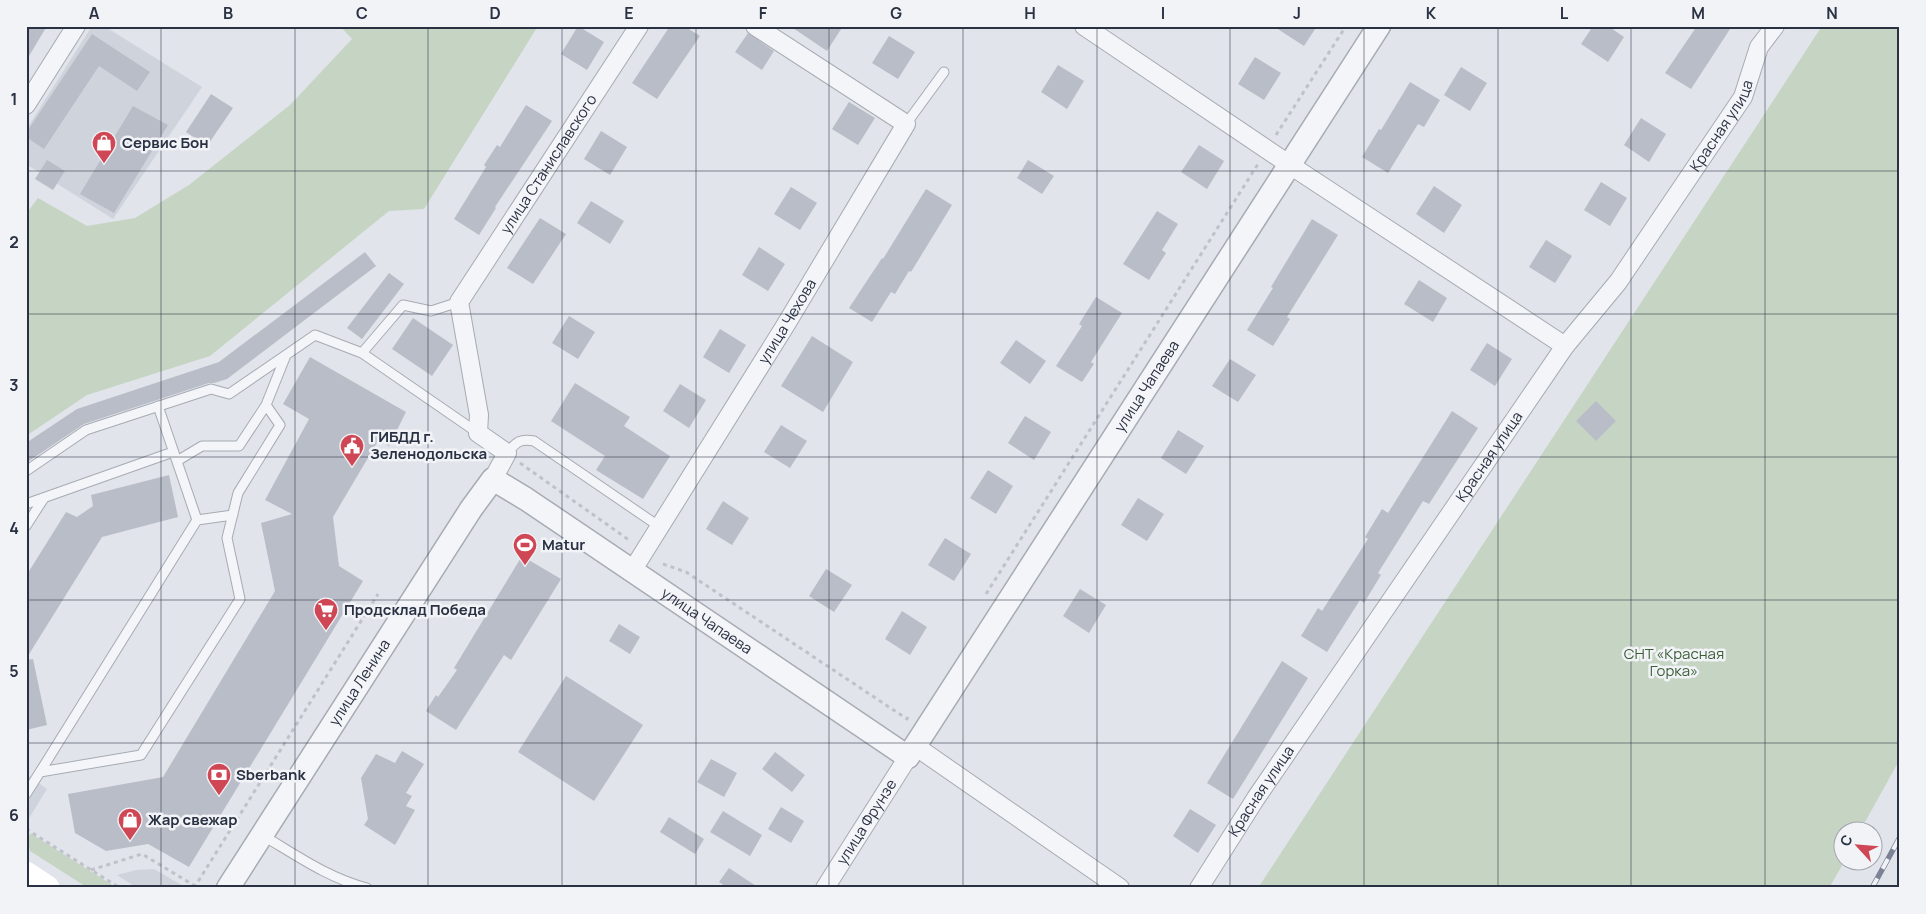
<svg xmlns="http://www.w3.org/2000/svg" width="1926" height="914" font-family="Manrope,sans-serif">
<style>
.built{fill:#cfd3dc}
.green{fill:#c6d4c3}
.building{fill:#b9bdc7}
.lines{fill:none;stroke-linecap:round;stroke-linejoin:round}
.service-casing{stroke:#a6abb4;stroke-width:11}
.minor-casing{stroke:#a6abb4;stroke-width:20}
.tertiary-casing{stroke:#a6abb4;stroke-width:25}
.path{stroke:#bfc2c9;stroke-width:3;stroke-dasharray:4 4;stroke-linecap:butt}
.service{stroke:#f4f5f8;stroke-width:9}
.minor{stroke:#f4f5f8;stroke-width:18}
.tertiary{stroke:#f4f5f8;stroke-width:22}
.secondary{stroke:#fff;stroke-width:25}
.rail-casing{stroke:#7b8394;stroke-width:5.5}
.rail{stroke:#f1f3f7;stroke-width:4;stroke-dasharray:11;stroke-linecap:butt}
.grid{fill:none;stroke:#293142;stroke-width:1;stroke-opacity:0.55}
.labels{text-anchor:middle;stroke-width:5;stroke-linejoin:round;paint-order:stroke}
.street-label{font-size:15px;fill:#293142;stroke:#f1f3f7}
.poi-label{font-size:15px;font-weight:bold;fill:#293142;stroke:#f1f3f7;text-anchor:start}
.park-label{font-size:15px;fill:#3c5e37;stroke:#f1f3f7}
.neatline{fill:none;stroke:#293142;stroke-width:2}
.grid-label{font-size:16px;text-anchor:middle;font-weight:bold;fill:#293142}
</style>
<rect width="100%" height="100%" fill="#e1e4ea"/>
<path class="built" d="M 92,26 L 104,26 L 202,87 L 113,219 L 26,164 L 26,130 Z
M 26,774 L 47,789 L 26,823 Z
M 154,869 L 187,888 L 137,888 L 117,875 L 136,870 Z"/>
<path class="green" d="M 340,26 L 538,26 L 424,209 L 389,211 L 210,356 L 87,395 L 26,436 L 26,214 L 38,198 L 87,226 L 135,218 L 189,185 L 290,105 L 352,39 Z
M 1822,26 L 1900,26 L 1900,759 L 1860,831 L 1844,832 L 1844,862 L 1829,888 L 1258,888 Z
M 30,833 L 117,888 L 88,888 L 30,851 L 28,842 Z"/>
<path class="building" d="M 26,26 L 47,26 L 26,61 Z
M 578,26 L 604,42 L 587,70 L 561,54 Z
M 670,26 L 684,26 L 700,36 L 657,99 L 632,83 Z
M 790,26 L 843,26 L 827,51 Z
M 1273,26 L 1317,26 L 1304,46 Z
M 1593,26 L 1608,26 L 1624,37 L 1608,62 L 1581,44 Z
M 1697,26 L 1732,26 L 1691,89 L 1665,73 Z
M 748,33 L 774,51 L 762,70 L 735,52 Z
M 92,34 L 150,72 L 137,91 L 99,66 L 44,149 L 26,137 L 26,133 Z
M 889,36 L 915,52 L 898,79 L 872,63 Z
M 1255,57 L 1281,73 L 1264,100 L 1238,84 Z
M 1058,65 L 1084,81 L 1067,109 L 1041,92 Z
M 1461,67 L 1487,83 L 1470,111 L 1444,95 Z
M 1410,82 L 1440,100 L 1424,127 L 1418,124 L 1388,173 L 1362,157 L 1379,129 L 1381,130 Z
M 211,94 L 233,108 L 207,146 L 186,132 Z
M 849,102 L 875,118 L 858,145 L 832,129 Z
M 526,105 L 552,121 L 495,207 L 496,208 L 479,235 L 454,219 L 486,167 L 484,165 L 497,145 L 500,147 Z
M 133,106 L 168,125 L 114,213 L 80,194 Z
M 1641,118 L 1666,134 L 1649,162 L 1624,145 Z
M 601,131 L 627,147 L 610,175 L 584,159 Z
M 1199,145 L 1224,161 L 1207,189 L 1181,172 Z
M 47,160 L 65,171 L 53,190 L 35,179 Z
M 1028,160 L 1054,176 L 1042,194 L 1017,178 Z
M 1601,182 L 1627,198 L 1610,226 L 1584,210 Z
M 1434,186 L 1462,205 L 1444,233 L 1416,214 Z
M 791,187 L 817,203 L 800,230 L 774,214 Z
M 926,189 L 952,205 L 911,272 L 909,271 L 895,294 L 891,292 L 872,322 L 849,308 L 882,258 L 883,259 Z
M 591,201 L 624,221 L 610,244 L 577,223 Z
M 1157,211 L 1178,224 L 1162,250 L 1166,253 L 1149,280 L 1123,264 Z
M 540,218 L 566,234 L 533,284 L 507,268 Z
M 1312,219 L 1338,235 L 1287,317 L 1290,319 L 1273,346 L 1247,330 L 1273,288 L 1271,287 Z
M 1546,240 L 1572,256 L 1555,283 L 1529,267 Z
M 759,247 L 785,264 L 768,291 L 742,275 Z
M 365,252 L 376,266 L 227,379 L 214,383 L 209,383 L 84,424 L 26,463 L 26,443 L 77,409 L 219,362 Z
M 389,273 L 404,284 L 362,339 L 347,328 Z
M 1419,280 L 1447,298 L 1433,322 L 1404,304 Z
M 1096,297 L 1122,313 L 1091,362 L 1094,364 L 1082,382 L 1056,366 L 1082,326 L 1079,324 Z
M 569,316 L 595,332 L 578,359 L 552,343 Z
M 413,318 L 453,345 L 432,376 L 392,349 Z
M 720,329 L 746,345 L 729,373 L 703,357 Z
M 812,336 L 853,362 L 823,412 L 781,386 Z
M 1016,340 L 1046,361 L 1030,384 L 1000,363 Z
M 1487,343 L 1512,359 L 1495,386 L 1470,370 Z
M 310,357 L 406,412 L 389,446 L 378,441 L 333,517 L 339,566 L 363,581 L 189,867 L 148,844 L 106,851 L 75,833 L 68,794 L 163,777 L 275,591 L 261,523 L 292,514 L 265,500 L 309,419 L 283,404 Z
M 1230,359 L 1256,375 L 1238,402 L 1212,386 Z
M 575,383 L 630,417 L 624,426 L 670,456 L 643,499 L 596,470 L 605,456 L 551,421 Z
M 680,384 L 706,400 L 689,428 L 663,411 Z
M 1596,401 L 1616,421 L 1596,441 L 1576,421 Z
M 1452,411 L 1478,428 L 1429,504 L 1423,501 L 1378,573 L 1381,575 L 1364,603 L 1360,600 L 1327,652 L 1301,636 L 1318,608 L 1322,611 L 1368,539 L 1365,537 L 1382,509 L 1388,513 Z
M 1025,416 L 1051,432 L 1034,460 L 1008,443 Z
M 781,425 L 807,441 L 790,468 L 764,452 Z
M 1178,430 L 1204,446 L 1186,474 L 1161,458 Z
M 988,470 L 1013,486 L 996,514 L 970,498 Z
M 169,475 L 178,517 L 102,537 L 26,659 L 26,576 L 66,512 L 77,517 L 93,506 L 91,495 Z
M 1138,498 L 1164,514 L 1147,541 L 1121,525 Z
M 723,501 L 749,518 L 732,545 L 706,529 Z
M 945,538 L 971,554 L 954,581 L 928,565 Z
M 522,556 L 561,579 L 511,660 L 504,655 L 456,730 L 426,711 L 436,695 L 438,697 L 457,670 L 454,668 Z
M 826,569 L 852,585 L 834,612 L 809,596 Z
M 1080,589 L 1106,605 L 1089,633 L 1063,616 Z
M 902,611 L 927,627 L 910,655 L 885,639 Z
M 619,624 L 640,637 L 630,654 L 609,641 Z
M 33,659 L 47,725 L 26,730 L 26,660 Z
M 1282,661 L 1308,678 L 1233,799 L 1207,783 Z
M 566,676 L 643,725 L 594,801 L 518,752 Z
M 402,751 L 424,764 L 406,793 L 412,796 L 406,806 L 415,810 L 395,845 L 364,825 L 368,819 L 361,778 L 376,754 L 395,763 Z
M 775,752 L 805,775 L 792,792 L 762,769 Z
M 711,759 L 737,773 L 724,797 L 697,782 Z
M 781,807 L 804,821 L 791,843 L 768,829 Z
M 1190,809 L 1216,825 L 1198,853 L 1173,836 Z
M 723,811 L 762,835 L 750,856 L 710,832 Z
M 669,817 L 704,839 L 695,854 L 660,832 Z
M 729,868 L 759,888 L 728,888 L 719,882 Z"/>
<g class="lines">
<defs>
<path id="service" d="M 906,124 L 944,72
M 362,353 L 478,433
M 507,453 C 516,443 519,438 534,441 L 660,527
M 177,461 L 202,446 L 239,446 L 266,405
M 26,471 L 86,430 L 211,389 L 229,394 L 315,335 L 362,353 L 403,305 L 431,311 L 459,302
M 26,504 L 173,452
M 197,520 L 233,515
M 26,526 L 44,498
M 40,772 L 197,520 L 158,406
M 26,794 L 40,772 L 141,755 L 240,599 L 227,538 L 238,493 L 280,425 L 266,405 L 286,355
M 262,835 C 296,855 328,878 367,888"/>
<g id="minor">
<path d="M 1084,26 L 1290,165 L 1565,346"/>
<path d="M 26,105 L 76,26"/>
<path id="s1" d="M 493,479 L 507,453 L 478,433 L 479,415 L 459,302 L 639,26"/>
<path id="s2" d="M 632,571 L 785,326 L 906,124 L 755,26"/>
<path d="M 915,746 L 1120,888"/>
<path id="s3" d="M 825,888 L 908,757"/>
<path id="s4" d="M 1199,888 L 1256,798 L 1565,346 L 1618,282 L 1743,97 L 1759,47 L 1775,26"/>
</g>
<g id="tertiary">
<path id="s5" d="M 228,888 L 471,509 L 493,479 L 526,499 L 908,757 L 1379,26"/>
</g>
</defs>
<use href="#service" class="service-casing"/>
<use href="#minor" class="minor-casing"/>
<use href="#tertiary" class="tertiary-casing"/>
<path class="path" d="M 1276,135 L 1346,26
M 520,463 L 629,540
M 663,564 L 686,572 L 907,719 L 908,717
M 986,594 L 1258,164
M 26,829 L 120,888
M 91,870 L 142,854 L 195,886
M 194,888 L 378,594"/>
<use href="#service" class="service"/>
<use href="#minor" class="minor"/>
<use href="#tertiary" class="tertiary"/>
<path class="secondary" d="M 26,874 L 47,888"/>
<defs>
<path id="rail" d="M 1872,888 L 1900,837"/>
</defs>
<use href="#rail" class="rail-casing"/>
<use href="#rail" class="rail"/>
</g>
<path class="grid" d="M 161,26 L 161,888M 295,26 L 295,888M 428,26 L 428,888M 562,26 L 562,888M 696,26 L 696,888M 829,26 L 829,888M 963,26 L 963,888M 1097,26 L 1097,888M 1230,26 L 1230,888M 1364,26 L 1364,888M 1498,26 L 1498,888M 1631,26 L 1631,888M 1765,26 L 1765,888M 26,171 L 1900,171M 26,314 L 1900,314M 26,457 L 1900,457M 26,600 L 1900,600M 26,743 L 1900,743"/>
<defs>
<symbol id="shop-pin" viewBox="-11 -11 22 30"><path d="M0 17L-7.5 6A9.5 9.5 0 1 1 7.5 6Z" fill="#cf4755" stroke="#f1f3f7"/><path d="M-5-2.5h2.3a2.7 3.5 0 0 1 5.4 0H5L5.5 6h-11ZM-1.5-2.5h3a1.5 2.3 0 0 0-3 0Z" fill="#fff"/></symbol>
<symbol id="civic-pin" viewBox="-11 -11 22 30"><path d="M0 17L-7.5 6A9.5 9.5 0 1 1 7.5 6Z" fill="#cf4755" stroke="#f1f3f7"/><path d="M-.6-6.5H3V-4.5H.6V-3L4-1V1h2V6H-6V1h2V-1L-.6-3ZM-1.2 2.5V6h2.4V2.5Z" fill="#fff"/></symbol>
<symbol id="stadium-pin" viewBox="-11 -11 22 30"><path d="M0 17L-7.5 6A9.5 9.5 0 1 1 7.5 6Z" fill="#cf4755" stroke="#f1f3f7"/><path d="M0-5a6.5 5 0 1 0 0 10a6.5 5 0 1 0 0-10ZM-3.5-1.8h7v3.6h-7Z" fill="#fff"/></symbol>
<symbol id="supermarket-pin" viewBox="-11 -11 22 30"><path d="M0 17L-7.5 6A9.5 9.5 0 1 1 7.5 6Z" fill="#cf4755" stroke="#f1f3f7"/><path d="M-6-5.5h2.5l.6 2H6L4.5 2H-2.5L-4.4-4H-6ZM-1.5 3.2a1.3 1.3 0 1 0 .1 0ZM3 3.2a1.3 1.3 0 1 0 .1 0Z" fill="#fff"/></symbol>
<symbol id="bank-pin" viewBox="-11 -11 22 30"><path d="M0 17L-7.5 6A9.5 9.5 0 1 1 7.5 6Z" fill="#cf4755" stroke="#f1f3f7"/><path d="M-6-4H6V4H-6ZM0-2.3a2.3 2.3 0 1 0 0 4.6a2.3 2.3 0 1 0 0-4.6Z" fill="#fff"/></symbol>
</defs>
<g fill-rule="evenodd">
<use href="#shop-pin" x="90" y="129" width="28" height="38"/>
<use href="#civic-pin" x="338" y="432" width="28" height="38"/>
<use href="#stadium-pin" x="511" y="531" width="28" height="38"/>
<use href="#supermarket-pin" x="312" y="596" width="28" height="38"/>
<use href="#bank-pin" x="205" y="761" width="28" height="38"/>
<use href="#shop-pin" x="116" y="806" width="28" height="38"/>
</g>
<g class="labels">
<g class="street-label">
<text dy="5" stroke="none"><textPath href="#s4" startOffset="925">Красная улица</textPath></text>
<text dy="5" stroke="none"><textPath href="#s1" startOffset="362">улица Станиславского</textPath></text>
<text dy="5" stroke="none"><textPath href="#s2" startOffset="294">улица Чехова</textPath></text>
<text dy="5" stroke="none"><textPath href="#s5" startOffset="1428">улица Чапаева</textPath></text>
<text dy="5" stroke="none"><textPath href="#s4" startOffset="520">Красная улица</textPath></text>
<text dy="5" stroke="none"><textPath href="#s5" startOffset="744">улица Чапаева</textPath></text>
<text dy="5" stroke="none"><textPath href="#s5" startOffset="244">улица Ленина</textPath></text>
<text dy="5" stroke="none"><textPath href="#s4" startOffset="115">Красная улица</textPath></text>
<text dy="5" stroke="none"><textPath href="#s3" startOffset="78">улица Фрунзе</textPath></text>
</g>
<g class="poi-label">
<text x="122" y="148">Сервис Бон</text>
<text x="370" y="442">ГИБДД г.<tspan x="370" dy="17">Зеленодольска</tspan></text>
<text x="542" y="550">Matur</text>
<text x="344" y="615">Продсклад Победа</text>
<text x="236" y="780">Sberbank</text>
<text x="148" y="825">Жар свежар</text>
</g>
<g class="park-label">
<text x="1674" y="659">СНТ «Красная<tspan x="1674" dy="17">Горка»</tspan></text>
</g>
</g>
<rect width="1926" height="914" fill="none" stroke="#f1f3f7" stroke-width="55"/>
<g transform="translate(1858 846) rotate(296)"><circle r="24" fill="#f1f3f7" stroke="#a1a5af"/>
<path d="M0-4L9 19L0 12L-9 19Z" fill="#cf4755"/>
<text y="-8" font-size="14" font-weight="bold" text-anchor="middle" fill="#293142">С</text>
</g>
<rect x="28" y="28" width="1870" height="858" class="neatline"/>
<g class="grid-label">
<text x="94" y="19">A</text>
<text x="228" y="19">B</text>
<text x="362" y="19">C</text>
<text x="495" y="19">D</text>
<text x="629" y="19">E</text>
<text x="763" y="19">F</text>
<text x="896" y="19">G</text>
<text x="1030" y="19">H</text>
<text x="1163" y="19">I</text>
<text x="1297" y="19">J</text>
<text x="1431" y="19">K</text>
<text x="1564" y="19">L</text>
<text x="1698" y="19">M</text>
<text x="1832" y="19">N</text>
<text x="14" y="105">1</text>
<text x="14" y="248">2</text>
<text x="14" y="391">3</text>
<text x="14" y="534">4</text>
<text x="14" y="677">5</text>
<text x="14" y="821">6</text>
</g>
</svg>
